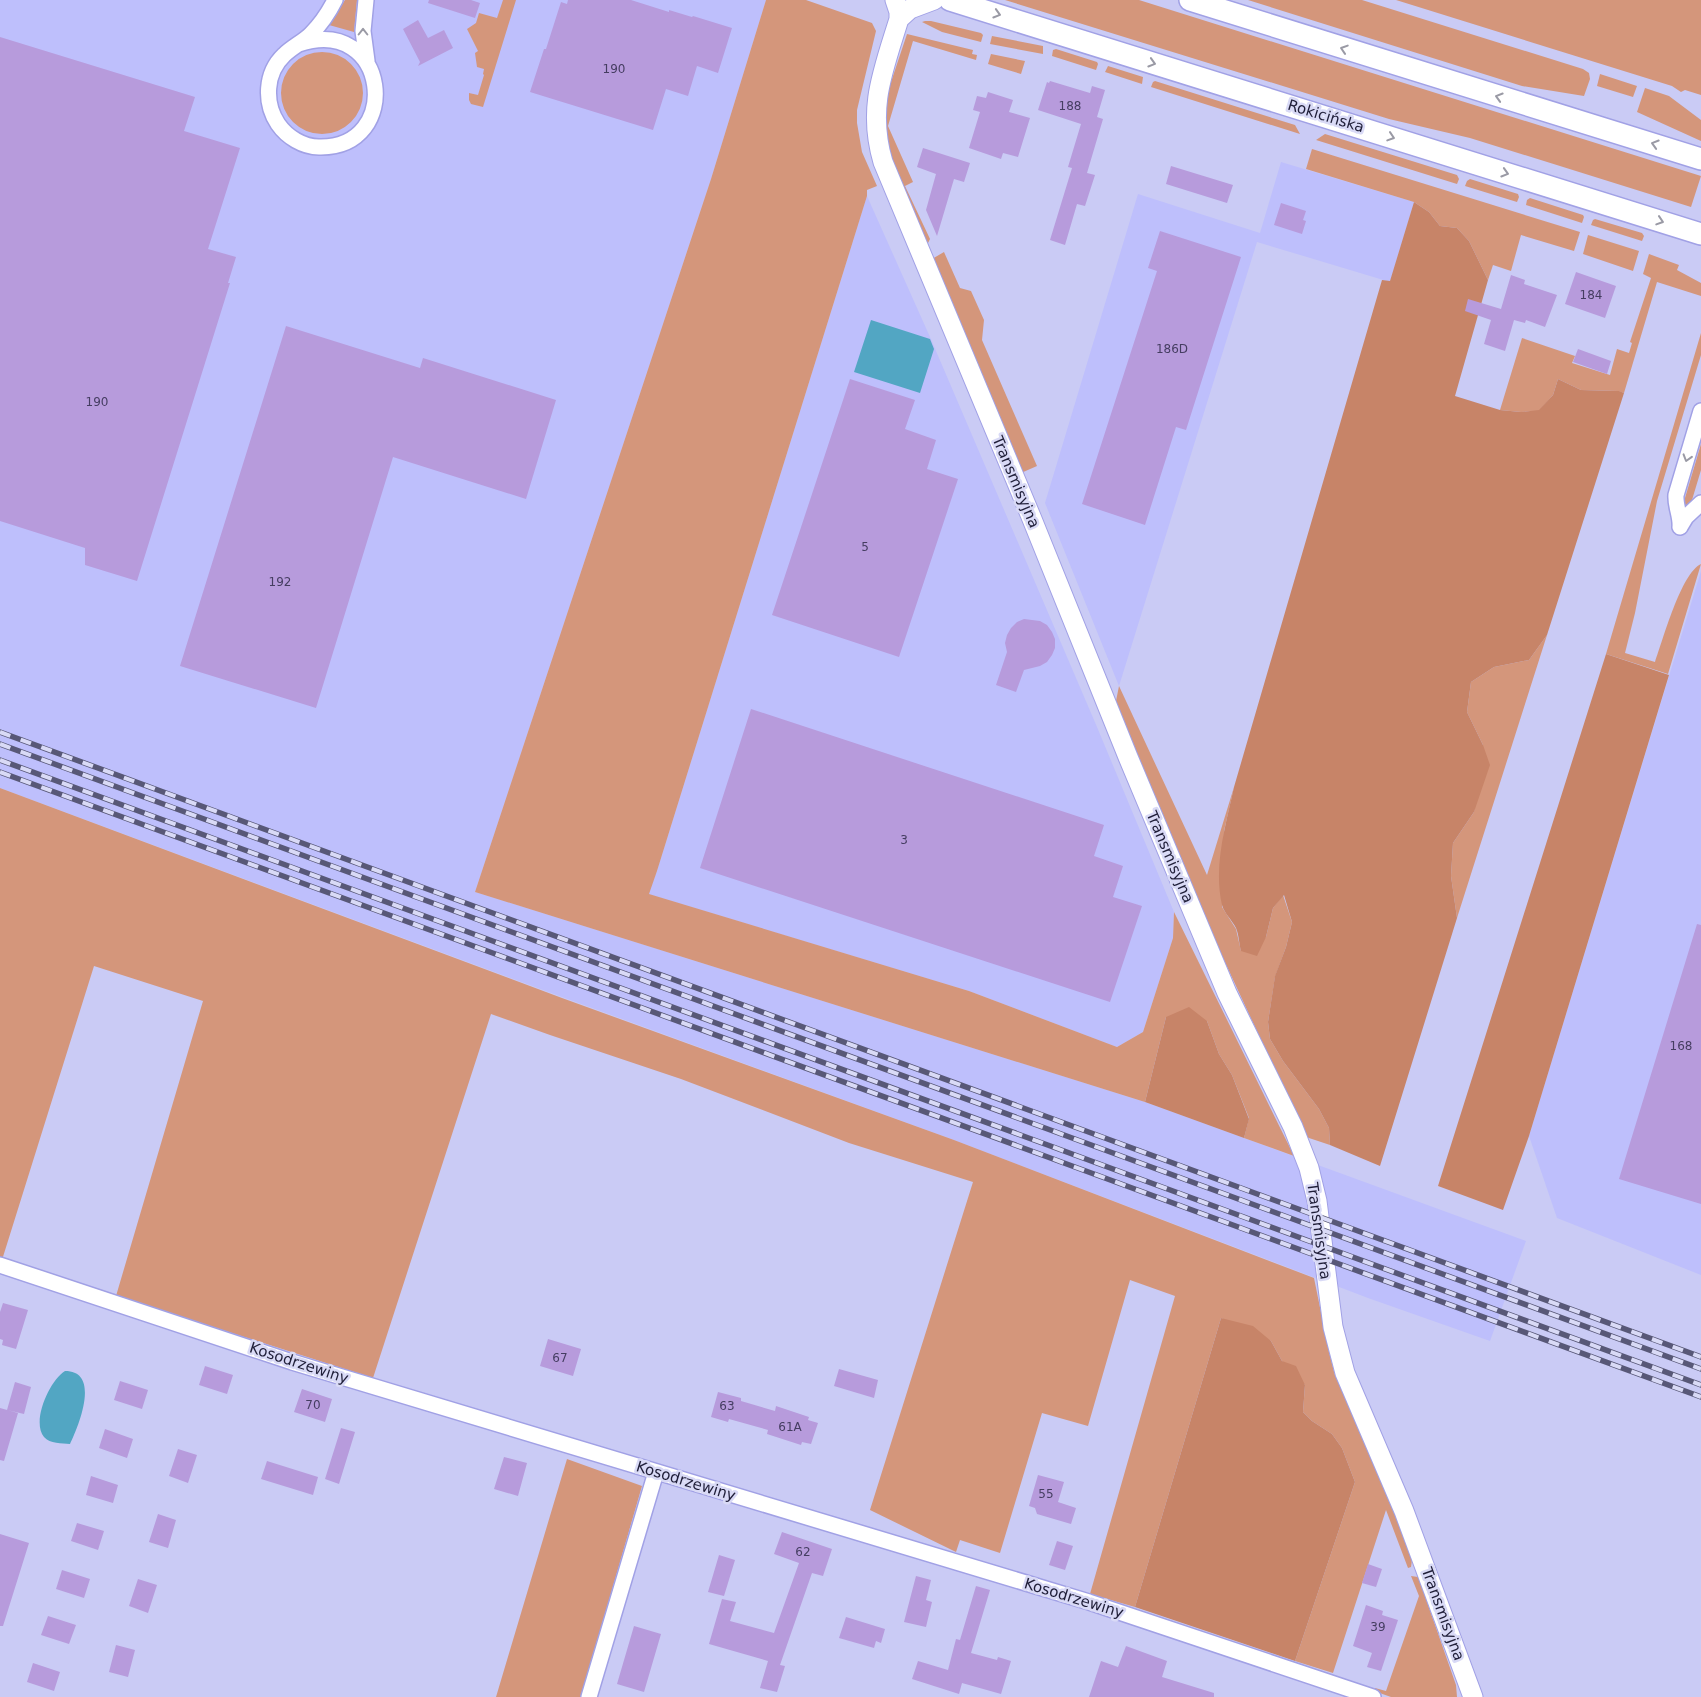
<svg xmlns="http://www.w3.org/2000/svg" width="1701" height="1697" font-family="'DejaVu Sans',sans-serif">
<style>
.built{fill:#bebffc}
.green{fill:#d4967b}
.forest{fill:#c78468}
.water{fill:#52a6c3}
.building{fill:#b79bdc}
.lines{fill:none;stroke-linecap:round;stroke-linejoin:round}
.minor-casing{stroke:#a1a1e5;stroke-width:18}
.tertiary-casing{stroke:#a1a1e5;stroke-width:21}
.secondary-casing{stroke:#a1a1e5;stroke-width:24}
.minor{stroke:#fff;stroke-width:15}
.tertiary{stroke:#fff;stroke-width:19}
.secondary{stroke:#fff;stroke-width:21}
.rail-casing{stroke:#585877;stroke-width:5.5}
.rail{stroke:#d9daf6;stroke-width:4;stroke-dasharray:11;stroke-linecap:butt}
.oneway{stroke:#9a9aa5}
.labels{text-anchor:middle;stroke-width:5;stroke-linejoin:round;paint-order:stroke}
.number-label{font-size:12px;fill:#453d61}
.street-label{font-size:15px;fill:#1f1e38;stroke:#d9daf6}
</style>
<rect width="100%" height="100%" fill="#cacbf5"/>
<path class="built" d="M 0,0 L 766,0 L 711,179 L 475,892 L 1145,1102 L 1526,1241 L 1490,1341 L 1368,1298 L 954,1140 L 562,997 L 0,788 Z
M 1281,162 L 1414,202 L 1390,282 L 1257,242 L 1119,686 L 1045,503 L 1138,194 L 1260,233 Z
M 867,196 L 930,337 L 1097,727 L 1174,912 L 1173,938 L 1143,1032 L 1117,1047 L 969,991 L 648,894 L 657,871 Z
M 1701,571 L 1701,1275 L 1557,1218 L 1529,1136 Z"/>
<path class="green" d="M 345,0 L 357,0 L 354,32 L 329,25 Z
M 503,0 L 516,0 L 483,107 L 471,104 L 469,100 L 469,93 L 478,95 L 484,75 L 483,74 L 484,69 L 477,67 L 475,53 L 478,51 L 467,29 L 476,23 L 479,13 L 497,18 Z
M 766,0 L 806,0 L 872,23 L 876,31 L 857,110 L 857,123 L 862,152 L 877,186 L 867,190 L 867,196 L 657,871 L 649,894 L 969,991 L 1117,1047 L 1143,1032 L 1173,938 L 1174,912 L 1294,1156 L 1244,1138 L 1249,1118 L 1232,1075 L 1219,1054 L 1207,1021 L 1166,1017 L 1145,1102 L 475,892 L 711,179 Z
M 1005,0 L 1139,0 L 1701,176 L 1691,207 L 1470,138 L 1389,119 Z
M 1248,0 L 1362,0 L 1583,69 L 1589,73 L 1590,79 L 1584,96 L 1522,86 Z
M 1396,0 L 1701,0 L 1701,95 L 1685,90 L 1681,92 L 1672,86 Z
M 925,21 L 931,21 L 981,33 L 983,35 L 981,42 L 942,32 L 922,22 Z
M 907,34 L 973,50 L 972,54 L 977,55 L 976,60 L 913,41 L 888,126 L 913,182 L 905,186 L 930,239 L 927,245 L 892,162 L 887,135 L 886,115 L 888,91 Z
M 992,36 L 1043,46 L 1043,54 L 990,44 Z
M 1056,49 L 1097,62 L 1098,64 L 1096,70 L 1052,56 L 1053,50 Z
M281 93a41 41 0 1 1 82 0a41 41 0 1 1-82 0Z
M 991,54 L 1025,61 L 1021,74 L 988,64 Z
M 1108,66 L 1143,77 L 1142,84 L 1105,72 Z
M 1600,74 L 1637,86 L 1633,97 L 1597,86 Z
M 1155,81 L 1295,125 L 1300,134 L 1151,87 L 1153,82 Z
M 1645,88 L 1669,96 L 1701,120 L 1701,141 L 1637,112 Z
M 1325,134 L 1457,175 L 1459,179 L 1457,184 L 1316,140 Z
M 1312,149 L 1580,232 L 1574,251 L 1521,235 L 1511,271 L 1493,265 L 1488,280 L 1469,241 L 1457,228 L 1440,226 L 1429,212 L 1414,202 L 1306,169 Z
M 1470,179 L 1518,194 L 1519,197 L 1517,202 L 1465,186 L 1467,181 Z
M 1530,198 L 1583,215 L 1584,217 L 1582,223 L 1526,205 L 1527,200 Z
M 1595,219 L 1642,233 L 1644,236 L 1642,241 L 1591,225 L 1593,220 Z
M 1588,235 L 1639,251 L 1633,271 L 1583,254 Z
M 944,252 L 960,288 L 971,291 L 984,320 L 982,340 L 1037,466 L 1021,473 L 932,259 Z
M 1649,254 L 1679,265 L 1677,270 L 1701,283 L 1701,296 L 1657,282 L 1624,393 L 1618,391 L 1581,390 L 1558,379 L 1553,395 L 1539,411 L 1521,412 L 1500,410 L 1522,338 L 1575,356 L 1572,363 L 1610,375 L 1617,349 L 1629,353 L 1632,343 L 1630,342 L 1651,278 L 1643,274 Z
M 1701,333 L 1701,355 L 1657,501 L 1635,613 L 1625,653 L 1655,662 C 1663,640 1681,573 1701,564 L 1668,674 L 1606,654 Z
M 1701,444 L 1701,470 L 1689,510 L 1683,511 L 1685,498 Z
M 1547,635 L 1457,918 L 1451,876 L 1453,843 L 1474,812 L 1483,745 L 1467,712 L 1471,682 L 1494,667 L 1529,660 Z
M 1119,686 L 1207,875 L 1234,787 L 1224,831 L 1222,907 L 1236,929 L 1241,951 L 1266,937 L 1273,908 L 1283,895 L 1292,922 L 1286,947 L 1275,977 L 1268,1022 L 1270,1039 L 1283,1061 L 1319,1109 L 1329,1128 L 1330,1145 L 1306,1137 L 1198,904 L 1139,762 L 1116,701 Z
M 0,788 L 562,998 L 954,1140 L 1314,1278 L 1329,1352 L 1335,1375 L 1385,1489 L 1412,1560 L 1411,1567 L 1408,1568 L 1386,1510 L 1333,1673 L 1295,1661 L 1355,1482 L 1342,1448 L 1332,1434 L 1312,1421 L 1303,1412 L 1305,1385 L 1282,1361 L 1271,1341 L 1221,1318 L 1135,1607 L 1090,1594 L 1175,1296 L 1130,1280 L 1088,1426 L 1042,1413 L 1000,1553 L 960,1540 L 956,1552 L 870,1510 L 973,1182 L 849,1143 L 681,1079 L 550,1035 L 491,1014 L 373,1378 L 116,1296 L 203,1001 L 94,966 L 2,1260 L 0,1259 Z
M 567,1459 L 642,1486 L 581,1697 L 496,1697 Z
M 1411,1576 L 1418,1577 L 1419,1579 L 1456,1685 L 1457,1697 L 1391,1697 L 1374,1691 L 1375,1688 L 1386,1691 L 1419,1596 Z"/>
<path class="forest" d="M 1414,202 L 1429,212 L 1440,226 L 1457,228 L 1469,241 L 1488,280 L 1455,396 L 1500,410 L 1521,412 L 1539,410 L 1553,395 L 1558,379 L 1581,390 L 1619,391 L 1624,393 L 1547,635 L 1529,660 L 1494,667 L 1471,682 L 1467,712 L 1483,745 L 1490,765 L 1474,812 L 1453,843 L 1451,876 L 1457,918 L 1380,1166 L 1330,1145 L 1329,1128 L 1319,1109 L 1283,1061 L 1270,1039 L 1268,1022 L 1275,976 L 1286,947 L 1292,922 L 1284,895 L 1273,908 L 1266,937 L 1257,956 L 1241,951 C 1239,944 1239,935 1236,928 C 1232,920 1224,913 1222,905 C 1213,866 1226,824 1234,787 L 1382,280 L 1390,281 Z
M 1606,654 L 1669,675 L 1529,1136 L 1503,1210 L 1438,1186 Z
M 1189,1007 L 1207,1021 L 1219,1054 L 1232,1075 L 1249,1119 L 1244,1138 L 1145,1102 L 1166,1017 Z
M 1221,1318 L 1253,1326 L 1271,1341 L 1282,1361 L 1296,1366 L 1305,1385 L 1303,1412 L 1312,1421 L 1332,1434 L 1342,1448 L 1355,1482 L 1295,1661 L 1135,1607 Z"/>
<path class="water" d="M 871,320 L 930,339 L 934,349 L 920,393 L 854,372 Z
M 65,1371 C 101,1371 79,1425 70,1444 C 62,1443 50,1444 44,1437 C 31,1421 50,1380 65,1371 Z"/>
<path class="building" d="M 429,0 L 471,0 L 480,3 L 475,18 L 428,3 Z
M 568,0 L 631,0 L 669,12 L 669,10 L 692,17 L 693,16 L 732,28 L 718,73 L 697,66 L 688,96 L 666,89 L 653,130 L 530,92 L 544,49 L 546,49 L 561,2 L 567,4 Z
M 418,20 L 428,38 L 444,30 L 453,48 L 418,66 L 420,62 L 403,29 Z
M 0,37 L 195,97 L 184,131 L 240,148 L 208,249 L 236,257 L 228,283 L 230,283 L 137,581 L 85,565 L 85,548 L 0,521 Z
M 1050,81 L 1090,93 L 1092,86 L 1105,90 L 1097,117 L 1103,119 L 1087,173 L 1095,175 L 1085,206 L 1077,204 L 1065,245 L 1050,240 L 1072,168 L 1068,167 L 1081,124 L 1038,110 L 1047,82 L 1049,83 Z
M 988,92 L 1013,100 L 1009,112 L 1030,118 L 1018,157 L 1003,153 L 1001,159 L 969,148 L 980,112 L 973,110 L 977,96 L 986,98 Z
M 923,148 L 970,163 L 964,182 L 954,179 L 937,236 L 926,210 L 936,174 L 917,167 Z
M 1171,166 L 1233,185 L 1227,203 L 1166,184 Z
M 1281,203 L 1306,211 L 1303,220 L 1306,221 L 1302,234 L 1274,225 Z
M 1160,231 L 1241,257 L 1186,430 L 1176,427 L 1145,525 L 1082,504 L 1157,271 L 1148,268 Z
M 1576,272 L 1616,286 L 1605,318 L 1565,304 Z
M 1511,275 L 1525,280 L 1524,284 L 1557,295 L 1545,327 L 1526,320 L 1525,323 L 1514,320 L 1505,351 L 1484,344 L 1491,320 L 1465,311 L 1468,299 L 1501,309 Z
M 286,326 L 420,368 L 423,358 L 556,400 L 526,499 L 393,457 L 316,708 L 180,666 Z
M 1578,349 L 1611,361 L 1607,374 L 1573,362 Z
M 850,379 L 915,400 L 905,429 L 936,440 L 927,469 L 958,479 L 899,657 L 772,615 Z
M 1024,619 L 1040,621 L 1047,625 L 1052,632 L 1055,639 L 1055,648 L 1052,655 L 1047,662 L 1040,666 L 1024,670 L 1016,692 L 996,685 L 1007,652 L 1005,643 L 1007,635 L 1011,628 L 1017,622 Z
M 751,709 L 1104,825 L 1094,856 L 1123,866 L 1113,897 L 1142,906 L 1110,1002 L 700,868 Z
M 1697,924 L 1701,925 L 1701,1204 L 1619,1179 Z
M 3,1303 L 28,1310 L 16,1349 L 2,1345 L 3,1340 L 0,1339 L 0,1312 Z
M 548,1339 L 581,1349 L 573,1376 L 540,1366 Z
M 205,1366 L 233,1375 L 227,1394 L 199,1385 Z
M 839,1369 L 878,1380 L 874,1398 L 834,1386 Z
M 120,1381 L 148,1390 L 142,1409 L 114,1400 Z
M 15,1382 L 31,1387 L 24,1414 L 7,1410 Z
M 302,1389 L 332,1399 L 325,1422 L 294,1412 Z
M 718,1392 L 741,1398 L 741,1401 L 775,1411 L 776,1406 L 809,1417 L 808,1420 L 818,1423 L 811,1444 L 802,1442 L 801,1445 L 767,1434 L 768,1430 L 729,1419 L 728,1422 L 711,1417 Z
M 0,1408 L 18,1413 L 4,1461 L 0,1460 Z
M 341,1428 L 355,1432 L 339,1484 L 325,1479 Z
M 105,1429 L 133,1439 L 127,1458 L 99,1448 Z
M 178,1449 L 197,1455 L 188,1483 L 169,1476 Z
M 504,1457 L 527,1463 L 518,1496 L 494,1489 Z
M 267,1461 L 318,1477 L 313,1495 L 261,1479 Z
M 1038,1475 L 1064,1482 L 1058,1502 L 1076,1508 L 1071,1524 L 1037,1514 L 1035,1508 L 1029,1506 Z
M 91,1476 L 118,1485 L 113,1503 L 86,1495 Z
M 158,1514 L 176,1520 L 168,1548 L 149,1542 Z
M 77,1523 L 104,1531 L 98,1550 L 71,1541 Z
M 782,1532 L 832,1549 L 823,1576 L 812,1573 L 780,1665 L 785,1666 L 777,1692 L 760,1688 L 768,1661 L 709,1644 L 722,1599 L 736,1602 L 730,1621 L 774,1633 L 799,1563 L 774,1554 Z
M 0,1534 L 29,1543 L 3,1626 L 0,1626 Z
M 1057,1541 L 1073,1546 L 1065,1570 L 1049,1565 Z
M 719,1555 L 735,1560 L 724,1596 L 708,1592 Z
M 1368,1564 L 1382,1569 L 1376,1587 L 1362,1583 Z
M 62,1570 L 90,1579 L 84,1598 L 56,1589 Z
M 916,1576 L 931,1580 L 926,1600 L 932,1602 L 926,1627 L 904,1622 Z
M 138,1579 L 157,1585 L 148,1613 L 129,1606 Z
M 976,1586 L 990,1590 L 971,1653 L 997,1660 L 998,1657 L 1011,1661 L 1001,1694 L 962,1683 L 959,1694 L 912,1679 L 918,1661 L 948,1670 L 956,1639 L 960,1640 Z
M 1366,1605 L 1383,1611 L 1382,1615 L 1398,1620 L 1381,1671 L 1367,1667 L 1372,1653 L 1353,1646 Z
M 48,1616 L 76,1625 L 69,1644 L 41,1635 Z
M 846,1617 L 885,1629 L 881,1643 L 876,1641 L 874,1648 L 839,1638 Z
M 634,1626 L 661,1634 L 644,1692 L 617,1684 Z
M 116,1645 L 135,1650 L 128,1677 L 109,1672 Z
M 1126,1646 L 1167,1661 L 1162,1677 L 1214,1693 L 1214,1697 L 1089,1697 L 1101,1661 L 1118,1667 Z
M 33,1663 L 60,1672 L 54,1691 L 27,1682 Z"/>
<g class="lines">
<defs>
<path id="minor" d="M 366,0 L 363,31 L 367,61
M 299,44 C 389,14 404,149 319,147 C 303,147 287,137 278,124 C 264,103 265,73 284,55 C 292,47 303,42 311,34 C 320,25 329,12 335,0
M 1680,527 C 1681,516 1675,506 1676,495 L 1701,411
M 1680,527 L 1686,517 L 1701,503
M 0,1265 L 292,1362 L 1089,1602 L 1373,1697
M 589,1697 L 656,1472"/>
<path id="tertiary" d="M 895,0 L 899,12 L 899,19 C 883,71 867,108 883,162 L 1032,519 L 1128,757 L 1227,993 L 1293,1127 L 1309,1168 L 1317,1201 L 1333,1327 L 1345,1373 L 1404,1511 L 1473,1697
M 899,19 L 910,9 L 934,0"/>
<path id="secondary" d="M 950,0 L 1701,234
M 1190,0 L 1701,159"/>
</defs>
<use href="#minor" class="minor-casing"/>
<use href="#tertiary" class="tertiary-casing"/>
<use href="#secondary" class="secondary-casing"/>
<use href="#minor" class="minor"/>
<use href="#tertiary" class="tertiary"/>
<use href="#secondary" class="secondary"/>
<defs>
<path id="rail" d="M 0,732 L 1701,1357
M 0,744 L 1701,1369
M 0,760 L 1701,1385
M 0,772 L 1701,1397"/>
</defs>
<use href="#rail" class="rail-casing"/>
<use href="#rail" class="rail"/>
</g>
<defs><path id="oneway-chevron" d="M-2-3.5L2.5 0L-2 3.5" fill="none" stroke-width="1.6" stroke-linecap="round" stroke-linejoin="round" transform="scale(1.25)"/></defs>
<g class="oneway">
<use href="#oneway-chevron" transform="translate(997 14) rotate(17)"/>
<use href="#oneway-chevron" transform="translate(363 32) rotate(-90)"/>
<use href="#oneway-chevron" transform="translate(1344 49) rotate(-162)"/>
<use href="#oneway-chevron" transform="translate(1152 63) rotate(17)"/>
<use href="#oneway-chevron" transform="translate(1499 97) rotate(-163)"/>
<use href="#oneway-chevron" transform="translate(1391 137) rotate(18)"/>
<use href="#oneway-chevron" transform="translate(1655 144) rotate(-163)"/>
<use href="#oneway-chevron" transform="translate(1505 173) rotate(17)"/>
<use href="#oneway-chevron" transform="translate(1660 221) rotate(18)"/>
<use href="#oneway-chevron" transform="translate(1687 458) rotate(107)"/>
</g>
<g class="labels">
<g class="number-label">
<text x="614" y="73">190</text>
<text x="1070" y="110">188</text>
<text x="1591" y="299">184</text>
<text x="1172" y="353">186D</text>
<text x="97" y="406">190</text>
<text x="865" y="551">5</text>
<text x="280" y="586">192</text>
<text x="904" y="844">3</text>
<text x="1681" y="1050">168</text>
<text x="560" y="1362">67</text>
<text x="313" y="1409">70</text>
<text x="727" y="1410">63</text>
<text x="790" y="1431">61A</text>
<text x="1046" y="1498">55</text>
<text x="803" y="1556">62</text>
<text x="1378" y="1631">39</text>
</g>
<g class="street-label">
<text transform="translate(1326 116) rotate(17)" y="5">Rokicińska</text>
<text transform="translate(1016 482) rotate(67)" y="5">Transmisyjna</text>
<text transform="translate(1170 857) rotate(67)" y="5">Transmisyjna</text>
<text transform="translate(1319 1231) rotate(82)" y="5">Transmisyjna</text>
<text transform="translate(299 1363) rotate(18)" y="5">Kosodrzewiny</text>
<text transform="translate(686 1481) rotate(17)" y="5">Kosodrzewiny</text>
<text transform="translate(1074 1598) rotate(17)" y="5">Kosodrzewiny</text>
<text transform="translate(1443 1614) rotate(70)" y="5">Transmisyjna</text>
</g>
</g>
</svg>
